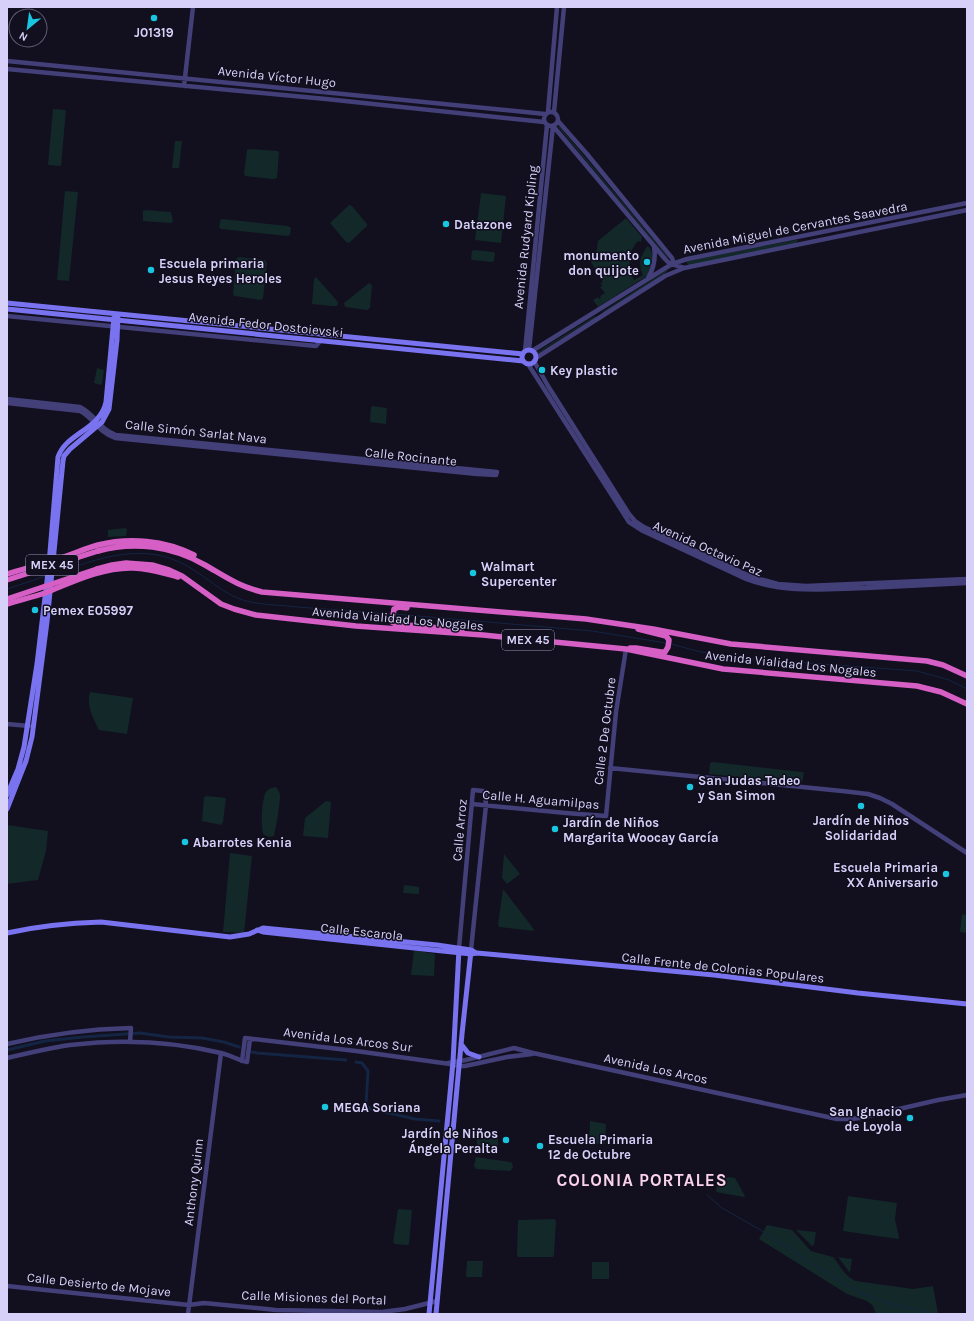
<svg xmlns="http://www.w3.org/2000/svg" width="974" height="1321" font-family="Karla,sans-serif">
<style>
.green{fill:#132828}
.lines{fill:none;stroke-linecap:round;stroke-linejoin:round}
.stream{stroke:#142543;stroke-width:1}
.canal{stroke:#142543;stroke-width:3}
.tertiary{stroke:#433f79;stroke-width:4.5}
.secondary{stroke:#7973f0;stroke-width:5}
.trunk{stroke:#d65fc5;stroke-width:5.5}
.trunk-bridge{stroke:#d65fc5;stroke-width:5.5}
.poi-dot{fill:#18c6df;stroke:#120f1f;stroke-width:1.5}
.labels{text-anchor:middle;stroke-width:3;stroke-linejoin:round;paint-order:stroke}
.shield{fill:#120f1f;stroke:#9c97b8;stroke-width:1}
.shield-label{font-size:12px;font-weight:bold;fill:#d7d1fa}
.poi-label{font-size:13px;font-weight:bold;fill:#d7d1fa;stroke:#120f1f;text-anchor:start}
.street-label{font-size:13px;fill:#d7d1fa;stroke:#120f1f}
.district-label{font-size:17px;font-weight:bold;letter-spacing:1px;fill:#fad3eb;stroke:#120f1f}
</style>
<rect width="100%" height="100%" fill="#120f1f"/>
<path class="green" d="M 53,109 L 66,110 L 61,166 L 48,165 Z
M 559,126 L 668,257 L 667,258 L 558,127 Z
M 175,141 L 182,141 L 179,168 L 172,168 Z
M 249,149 L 278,151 L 279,153 L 277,178 L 273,179 L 245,176 L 244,174 L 247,150 Z
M 65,191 L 78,192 L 69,281 L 57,280 Z
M 481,193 L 506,196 L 501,243 L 475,240 Z
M 349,205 L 352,206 L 367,224 L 367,226 L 349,243 L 346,242 L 330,223 Z
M 146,210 L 171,212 L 173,222 L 170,223 L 143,221 L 143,211 Z
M 626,218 L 642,237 L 641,242 L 638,241 C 628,251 627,268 634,280 L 643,275 C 638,265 640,256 647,247 L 646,246 L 649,247 C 656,257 654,269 645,277 L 598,307 L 593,300 L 598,297 L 599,299 L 601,298 L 600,296 L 605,293 L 600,287 L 602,286 L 601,283 L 603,282 L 591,262 L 597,249 L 598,241 Z
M 222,219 L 288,226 L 291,228 L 290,235 L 287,236 L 221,229 L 219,227 L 220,221 Z
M 795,240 L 798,240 L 795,245 L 689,266 L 687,263 L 687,261 Z
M 474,250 L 494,252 L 495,254 L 494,261 L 492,262 L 472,260 L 471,259 L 472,251 Z
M 238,257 L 265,260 L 267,263 L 263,298 L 261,300 L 235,296 L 233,295 L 236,259 Z
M 667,270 L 667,272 L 603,313 L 602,312 Z
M 316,277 L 338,302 L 337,306 L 331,306 L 312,304 L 314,279 Z
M 369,283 L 372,285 L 370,308 L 367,310 L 345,307 L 344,303 Z
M 595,316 L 596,317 L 540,352 L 536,356 L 534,352 L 539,351 Z
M 97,368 L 104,370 L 102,384 L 101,385 L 94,383 Z
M 372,406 L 387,408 L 386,424 L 370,422 L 371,407 Z
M 126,528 L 127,530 L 126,536 L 108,537 L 108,530 Z
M 90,692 L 133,698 L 127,734 L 99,730 C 93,718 86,706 90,692 Z
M 713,762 L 802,772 L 804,773 L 802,782 L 801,783 L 709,774 L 710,763 Z
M 276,787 C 278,790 280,792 280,796 C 280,804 276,828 274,836 L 269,837 L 264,835 C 260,829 262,801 265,794 C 267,789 271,788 276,787 Z
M 207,796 L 226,798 L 223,822 L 221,825 L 202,821 L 204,797 Z
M 326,801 L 331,802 L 328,838 L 303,836 L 305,818 Z
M 7,825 L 48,831 L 46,851 L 38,880 L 7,884 Z
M 230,853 L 252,856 L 244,933 L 223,932 Z
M 504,854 L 520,874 L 507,884 L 502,878 Z
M 404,885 L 419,887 L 419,894 L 403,893 Z
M 503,889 L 533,928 L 534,931 L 499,927 L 498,924 Z
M 962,914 L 967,915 L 967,933 L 960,932 Z
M 414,950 L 435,954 L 434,976 L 411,975 Z
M 590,1121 L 606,1124 L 605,1144 L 589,1143 Z
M 498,1130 L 498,1151 L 489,1150 L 477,1145 L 477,1136 Z
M 476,1157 L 510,1162 L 512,1163 L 513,1168 L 510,1171 L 476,1169 L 474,1166 Z
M 718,1176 L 735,1178 L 745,1196 L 744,1197 L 716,1192 Z
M 848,1196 L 897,1203 L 895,1219 L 899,1238 L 898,1239 L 843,1231 Z
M 398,1209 L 412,1210 L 409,1244 L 408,1245 L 395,1244 L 393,1242 Z
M 554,1219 L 556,1221 L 554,1255 L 553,1257 L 519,1257 L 517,1256 L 518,1221 L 519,1220 Z
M 767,1225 L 792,1230 L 811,1251 L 833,1257 C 841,1266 844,1276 856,1281 L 913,1289 L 933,1286 L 938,1314 L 876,1314 L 873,1306 L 867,1301 L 847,1294 L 759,1239 Z
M 796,1230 L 816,1232 L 814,1245 L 812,1246 Z
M 838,1257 L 852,1259 L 850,1273 Z
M 467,1261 L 483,1261 L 482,1277 L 466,1277 Z
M 592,1262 L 609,1262 L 609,1279 L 592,1279 Z"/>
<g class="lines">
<path class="stream" d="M 54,573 C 100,559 143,540 189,567 C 208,578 224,595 246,601 C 262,605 281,605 297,607 C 329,609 360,612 391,614
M 7,589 L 46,576
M 395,614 L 592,631 L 666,643
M 671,644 L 701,652 L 741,658 L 917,671 L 949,680 L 967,689
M 707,1195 L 722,1208 L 759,1229 L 800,1256 L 858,1292 L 885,1302 L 930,1313 L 941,1314"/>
<path class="canal" d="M 7,1050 L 45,1041 L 83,1037 L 140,1033 L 169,1037 L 202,1038 L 224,1042 L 239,1047
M 252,1052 L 257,1053 L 346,1060
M 356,1062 L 362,1063 L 368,1071 L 366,1105 L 371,1109 L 415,1119 L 439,1121"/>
<path class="tertiary" d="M 7,61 L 545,114
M 7,69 L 326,99 L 544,122
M 184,86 L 193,7
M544 119a7 7 0 1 1 14 0a7 7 0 1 1-14 0Z
M 548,112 L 557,7
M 554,112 L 564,7
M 558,121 L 587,154 L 672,258 L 673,261 L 671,265
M 553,126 L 665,259 L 669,263 L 684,268
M 648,278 C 654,268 656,258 654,247
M 7,316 L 316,346 L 321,340
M 529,350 L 553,126
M 525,351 L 547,125
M 532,351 L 672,264 L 687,259 L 967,203
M 536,358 L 665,276 L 684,268 L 967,210
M 534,361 L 548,386 L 629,514 L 635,521 L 644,527 L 752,577 L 778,584 L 806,586 L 967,579
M 528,364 L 629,522 L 643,531 L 746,579 C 785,594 826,589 866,588 C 900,586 933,585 967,583
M 7,399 L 80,407 C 96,415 99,429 116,435 L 497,472 L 496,475 L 477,474 L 115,438 C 98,432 94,418 80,411 L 7,403
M 7,724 L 29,726
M 610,768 L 842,791 L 868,794 L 880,798 L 892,804 L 967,853
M 472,804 L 566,813 L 606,816 L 616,712 L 626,649
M 459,948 L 473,790 L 483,791 L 485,793 L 486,805 L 471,950
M 7,1044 C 49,1034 88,1029 131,1028 L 130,1042
M 7,1058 C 28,1053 49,1048 70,1045 C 120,1039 172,1041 221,1053 C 230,1055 238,1060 247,1062 L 250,1039
M 242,1061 L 245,1038 L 356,1051 L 450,1064
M 448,1063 L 466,1060 L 514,1048 L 533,1053 L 837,1119 L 851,1119 L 860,1118 L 938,1100 L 967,1095
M 457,1066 L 465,1066 L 507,1057 L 532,1054
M 7,1286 L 189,1305 L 204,1303 L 276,1310 L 382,1312 L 405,1309 L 437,1301
M 188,1314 L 221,1053"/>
<path class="secondary" d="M 7,303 L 523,354
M 7,309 L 523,361
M522 357a7 7 0 1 1 14 0a7 7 0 1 1-14 0Z
M 7,795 L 18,769 L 24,747 L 37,664 L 49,564 L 58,457 C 66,433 100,430 106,402 L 114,317
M 7,809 L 26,761 L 32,737 L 47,622 L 63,461 L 64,456 L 70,449 L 102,422 L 109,409 L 117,340 L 118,314
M 257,930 L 263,932 L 471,954 L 477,953 L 714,975 L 858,993 L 967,1004
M 7,933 C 38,926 69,923 101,922 L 230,937 L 249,934 L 263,928 L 437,945 L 471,950 L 476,953
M 461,1044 L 468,1053 L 479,1057
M 429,1314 L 453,1062 L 459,949
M 436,1314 L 462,1034 L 471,951"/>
<path class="trunk" d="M 98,551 C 134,541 172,546 205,565 C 226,577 238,586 262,592 L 586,619 L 653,629 L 731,644 L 927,661 L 943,665 L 967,676
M 97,569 L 112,565 L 126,563 L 152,565 L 169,570 L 182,576 L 221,604 L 234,609 L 256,615 L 356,626 L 483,635 L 626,649 L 723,669 L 917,686 L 941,692 L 967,704
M 7,574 C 23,569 39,565 54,560 C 69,556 83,549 98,545 C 129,537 165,540 194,555
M 7,604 C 20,600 33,597 45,593 C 72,582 103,567 133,568 C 149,568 163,573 178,577
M 407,608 L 399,607 L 394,609 L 392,622 L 396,624 L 462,630
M 630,648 L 636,648 L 661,652 L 665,652 L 668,647 L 669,640 L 666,636 L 638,629"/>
<path class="trunk-bridge" d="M 7,580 L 98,551
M 7,599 L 97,569"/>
</g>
<g class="poi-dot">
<circle cx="154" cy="18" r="4"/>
<circle cx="446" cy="224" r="4"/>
<circle cx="647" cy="262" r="4"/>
<circle cx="151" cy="270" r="4"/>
<circle cx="542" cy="370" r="4"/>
<circle cx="473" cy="573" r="4"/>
<circle cx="35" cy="610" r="4"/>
<circle cx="690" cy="787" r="4"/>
<circle cx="861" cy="806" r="4"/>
<circle cx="555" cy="829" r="4"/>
<circle cx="185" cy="842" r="4"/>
<circle cx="946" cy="874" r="4"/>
<circle cx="325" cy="1107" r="4"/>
<circle cx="910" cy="1118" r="4"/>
<circle cx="506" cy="1140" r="4"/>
<circle cx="540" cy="1146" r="4"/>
</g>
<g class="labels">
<g class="shield">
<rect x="26" y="555" width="52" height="20" rx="3"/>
<rect x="502" y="630" width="52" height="20" rx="3"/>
</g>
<g class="shield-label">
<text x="52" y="569">MEX 45</text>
<text x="528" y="644">MEX 45</text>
</g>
<g class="poi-label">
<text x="154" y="37" text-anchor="middle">J01319</text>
<text x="454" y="229">Datazone</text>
<text x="639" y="260" text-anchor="end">monumento<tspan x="639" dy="15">don quijote</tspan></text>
<text x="159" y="268">Escuela primaria<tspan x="159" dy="15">Jesus Reyes Heroles</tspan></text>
<text x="550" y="375">Key plastic</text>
<text x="481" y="571">Walmart<tspan x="481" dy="15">Supercenter</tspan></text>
<text x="43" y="615">Pemex E05997</text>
<text x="698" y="785">San Judas Tadeo<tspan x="698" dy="15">y San Simon</tspan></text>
<text x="861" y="825" text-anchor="middle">Jardín de Niños<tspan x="861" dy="15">Solidaridad</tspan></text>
<text x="563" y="827">Jardín de Niños<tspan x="563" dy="15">Margarita Woocay García</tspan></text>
<text x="193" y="847">Abarrotes Kenia</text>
<text x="938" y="872" text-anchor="end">Escuela Primaria<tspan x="938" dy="15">XX Aniversario</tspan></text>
<text x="333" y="1112">MEGA Soriana</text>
<text x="902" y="1116" text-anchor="end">San Ignacio<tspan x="902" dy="15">de Loyola</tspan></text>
<text x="498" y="1138" text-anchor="end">Jardín de Niños<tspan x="498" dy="15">Ángela Peralta</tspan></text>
<text x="548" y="1144">Escuela Primaria<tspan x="548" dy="15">12 de Octubre</tspan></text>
</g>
<g class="street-label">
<text transform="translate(277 76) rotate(6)" y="5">Avenida Víctor Hugo</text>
<text transform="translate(795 227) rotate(-11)" y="5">Avenida Miguel de Cervantes Saavedra</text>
<text transform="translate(525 237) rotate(-84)" y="5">Avenida Rudyard Kipling</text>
<text transform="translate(266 324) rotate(6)" y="5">Avenida Fedor Dostoievski</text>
<text transform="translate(196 431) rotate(6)" y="5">Calle Simón Sarlat Nava</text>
<text transform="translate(411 456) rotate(6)" y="5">Calle Rocinante</text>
<text transform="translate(708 548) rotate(24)" y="5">Avenida Octavio Paz</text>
<text transform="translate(398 618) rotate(5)" y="5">Avenida Vialidad Los Nogales</text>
<text transform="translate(791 663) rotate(6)" y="5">Avenida Vialidad Los Nogales</text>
<text transform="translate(604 731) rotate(-83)" y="5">Calle 2 De Octubre</text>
<text transform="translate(541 799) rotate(5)" y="5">Calle H. Aguamilpas</text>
<text transform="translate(459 830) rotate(-85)" y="5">Calle Arroz</text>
<text transform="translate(362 931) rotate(6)" y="5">Calle Escarola</text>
<text transform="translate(723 967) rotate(6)" y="5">Calle Frente de Colonias Populares</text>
<text transform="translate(348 1039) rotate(7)" y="5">Avenida Los Arcos Sur</text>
<text transform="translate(656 1068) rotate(12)" y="5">Avenida Los Arcos</text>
<text transform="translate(193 1182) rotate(-83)" y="5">Anthony Quinn</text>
<text transform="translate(99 1284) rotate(6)" y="5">Calle Desierto de Mojave</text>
<text transform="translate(314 1297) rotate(2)" y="5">Calle Misiones del Portal</text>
</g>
<g class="district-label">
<text x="642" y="1186">COLONIA PORTALES</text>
</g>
</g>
<rect width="974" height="1321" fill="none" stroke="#d7d1fa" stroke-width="16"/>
<g transform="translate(28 28) rotate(209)"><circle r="19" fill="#120f1f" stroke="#615d77"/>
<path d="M0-3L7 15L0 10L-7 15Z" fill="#18c6df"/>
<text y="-6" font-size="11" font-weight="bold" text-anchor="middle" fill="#d7d1fa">N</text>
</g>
</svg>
